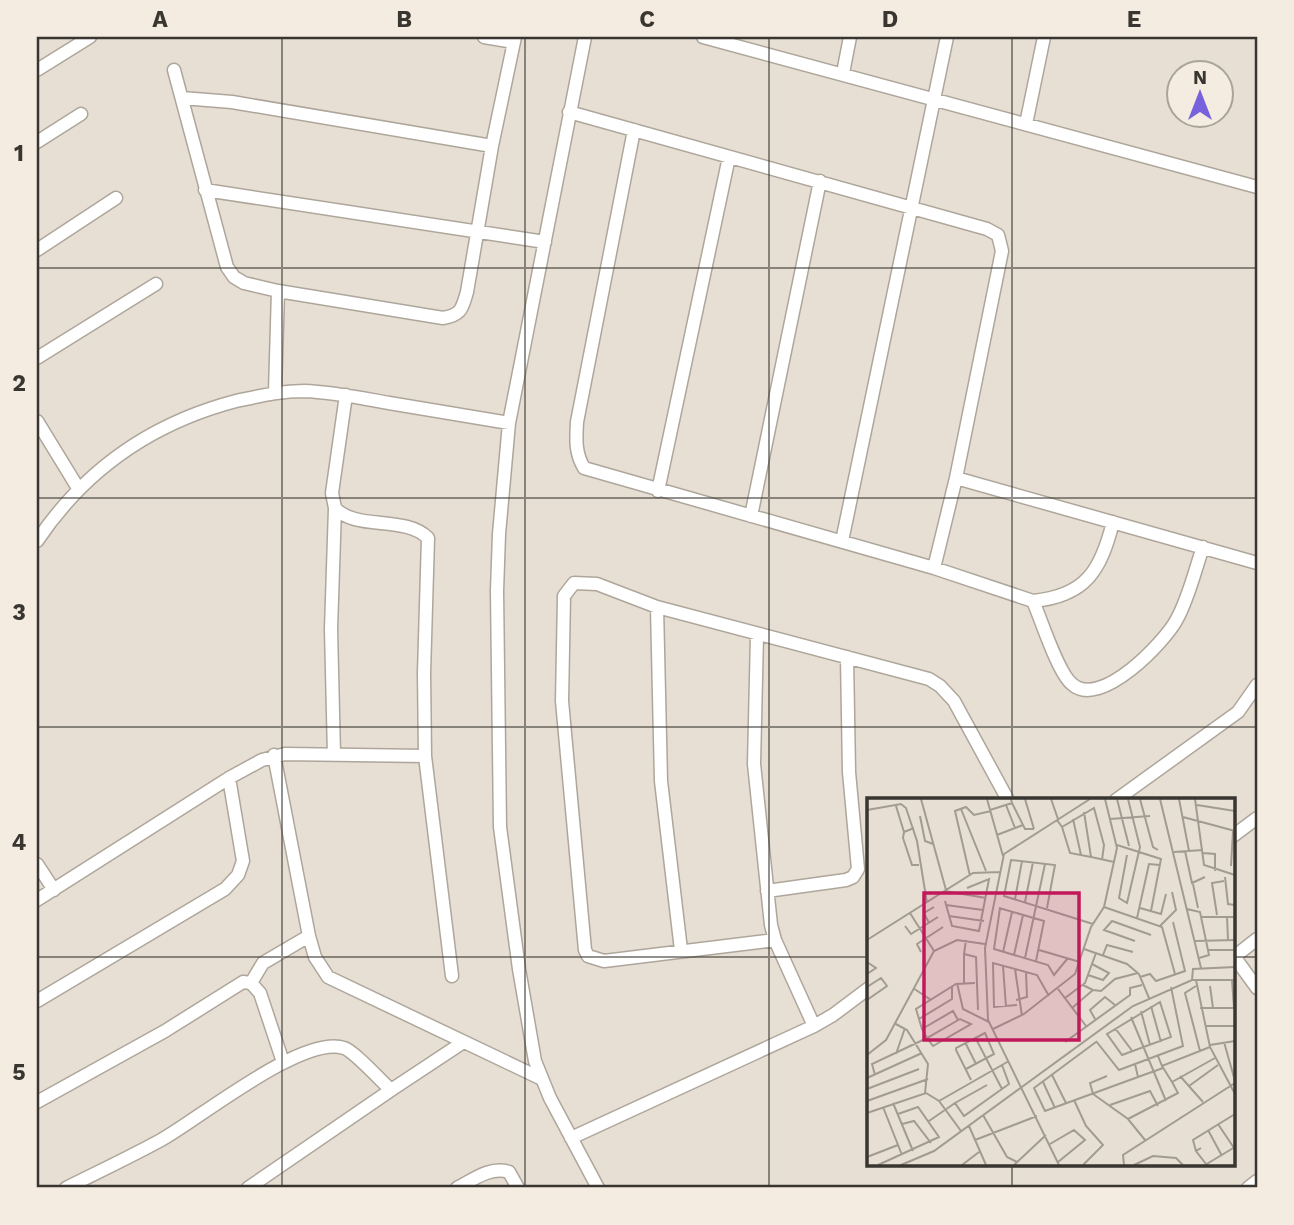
<svg xmlns="http://www.w3.org/2000/svg" width="1294" height="1225" font-family="'Work Sans',sans-serif">
<style>
.lines{fill:none;stroke-linecap:round;stroke-linejoin:round}
.minor-casing{stroke:#aea69b;stroke-width:15}
.minor{stroke:#fff;stroke-width:12}
.grid{fill:none;stroke:#393631;stroke-width:2;stroke-opacity:0.55}
.inset-road{fill:none;stroke:#a19b92;stroke-width:2}
.view{fill:#c2185b;fill-opacity:0.15;stroke:#c2185b;stroke-width:3.5}
.inset-edge{fill:none;stroke:#393631;stroke-width:3.5}
.neatline{fill:none;stroke:#393631;stroke-width:2.5}
.grid-label{font-size:23px;text-anchor:middle;font-weight:bold;fill:#393631}
</style>
<rect width="100%" height="100%" fill="#e7dfd3"/>
<g class="lines">
<defs>
<path id="minor" d="M 484,37 L 514,42
M 585,37 L 509,423 L 499,534 L 497,591 L 500,827 L 519,969 L 535,1061 L 550,1098 L 598,1188
M 703,37 L 1257,187
M 37,70 L 90,37
M 174,70 L 227,267 L 234,277 L 244,283 L 278,291 L 443,318 C 462,315 462,308 467,292 L 492,146 L 515,37
M 843,73 L 850,37
M 182,98 L 232,102 L 492,146
M 569,112 L 987,229 L 998,235 L 1002,251 L 956,478 L 934,568
M 1026,124 L 1044,37
M 634,130 L 577,422 C 576,439 575,453 584,468 L 934,568 L 1033,601 C 1041,619 1058,673 1072,684 C 1100,710 1165,642 1177,619 C 1189,597 1195,570 1203,547
M 37,142 L 81,114
M 205,190 L 545,242
M 37,250 L 116,198
M 37,358 L 156,284
M 275,392 L 278,291
M 346,395 L 332,493 L 335,508 C 356,531 405,515 428,538 L 424,673 L 425,756 L 452,976
M 37,421 L 78,488
M 956,478 L 1257,563
M 658,491 L 729,157
M 751,516 L 820,181
M 37,541 C 86,468 152,423 236,401 C 260,396 280,391 304,391 C 333,392 361,398 389,403 C 429,410 469,416 509,423
M 842,541 L 947,37
M 1033,601 C 1086,596 1101,570 1113,522
M 657,607 L 661,781 L 681,950
M 757,635 L 754,764 L 771,925 L 775,940 L 814,1026
M 274,755 L 309,936 L 315,957 L 328,977 L 542,1079
M 334,755 L 331,629 L 335,508
M 1116,800 L 1238,712 L 1257,685
M 1233,836 L 1257,818
M 37,864 L 54,890
M 767,891 L 846,880 L 853,877 L 858,869 L 849,772 L 847,657
M 37,900 L 229,778 L 262,760 L 285,754 L 425,756
M 775,940 L 604,961 L 588,956 L 585,950 L 562,701 L 564,596 L 574,583 L 597,584 L 657,607 L 929,679 L 940,686 L 954,701 L 1008,800
M 1233,955 L 1257,988
M 1234,957 L 1257,939
M 251,983 L 263,963 L 309,936
M 37,1001 L 225,889 L 238,875 L 243,861 L 229,778
M 391,1090 L 462,1043
M 37,1102 L 165,1031 L 243,982 L 251,983 L 260,993 L 283,1062
M 571,1138 L 814,1026 L 833,1015 L 869,988
M 66,1188 C 98,1172 130,1157 161,1140 C 199,1119 303,1034 344,1048 C 354,1051 381,1081 391,1090 L 248,1188
M 457,1188 C 473,1180 490,1166 509,1172 L 518,1188
M 1248,1188 L 1257,1181"/>
</defs>
<use href="#minor" class="minor-casing"/>
<use href="#minor" class="minor"/>
</g>
<path class="grid" d="M 282,37 L 282,1188M 525,37 L 525,1188M 769,37 L 769,1188M 1012,37 L 1012,800M 37,268 L 1257,268M 37,498 L 1257,498M 37,727 L 1257,727M 37,957 L 869,957M 1233,957 L 1257,957M 1012,1164 L 1012,1188"/>
<g transform="translate(867 798)">
<rect width="368" height="368" fill="#e7dfd3"/>
<path class="inset-road" d="M 54,1 L 79,92M 120,1 L 136,58M 158,1 L 167,31M 184,1 L 191,21M 250,1 L 262,48M 273,1 L 286,49 L 291,52M 293,1 L 334,170M 312,1 L 322,53M 328,1 L 337,67 L 368,77M 145,5 L 158,31 L 167,31M 139,7 L 148,30M 330,7 L 368,13M 29,8 L 37,34M 94,11 L 119,73M 0,12 L 34,6 L 39,10 L 50,43 L 60,105M 123,12 L 145,5 L 144,1M 217,14 L 224,59 L 247,64M 53,18 L 58,43 L 66,46M 316,19 L 368,33M 206,21 L 214,57M 243,21 L 283,18M 190,22 L 195,29 L 227,10 L 237,47 L 235,62M 195,29 L 203,55 L 224,59M 47,30 L 37,34 L 36,40 L 45,67 L 52,67M 130,37 L 156,27M 250,47 L 294,61 L 284,113M 318,53 L 325,85 L 338,79M 307,54 L 336,52M 336,55 L 348,56 L 348,73M 260,57 L 252,100 L 260,105 L 273,49 L 261,1M 364,68 L 366,33M 103,78 L 88,13 L 99,9 L 107,17 L 124,13M 358,79 L 361,106 L 368,107M 326,86 L 331,110M 78,93 L 119,100M 148,101 L 155,63M 78,103 L 85,128 L 112,133 L 122,81 L 100,90M 158,104 L 166,64M 79,107 L 116,112M 237,109 L 295,129 L 308,176M 132,110 L 177,123 L 169,163M 133,110 L 127,151 L 181,167 L 187,177 L 201,160M 180,110 L 188,67 L 144,62 L 137,98 L 226,126M 273,110 L 294,116 L 299,96M 320,111 L 333,114 L 342,157 L 332,160M 43,115 L 67,153M 350,117 L 345,85 L 357,83M 82,118 L 117,123M 360,118 L 361,142M 334,119 L 368,119M 270,120 L 282,66 L 293,67M 62,125 L 57,115 L 67,109M 38,128 L 44,136 L 71,119M 293,128 L 309,112 L 305,94M 0,142 L 106,75 L 133,74M 99,142 L 97,156 L 109,159 L 111,212M 268,143 L 237,132 L 245,123 L 284,137M 328,143 L 368,142M 217,151 L 260,166 L 272,176 L 282,200M 172,152 L 213,164M 341,152 L 368,152M 54,154 L 50,146 L 76,129M 136,154 L 145,114M 147,157 L 156,117M 236,157 L 240,147 L 266,154M 158,160 L 178,66M 0,164 L 9,170 L 0,176M 136,168 L 139,209M 148,171 L 155,218M 221,177 L 236,182 L 242,175 L 225,166M 273,179 L 283,176 L 289,183 L 318,173 L 306,124M 325,182 L 326,171 L 368,169M 329,182 L 343,249 L 368,296M 365,182 L 367,210M 90,185 L 96,211 L 122,224M 97,185 L 97,156M 329,188 L 318,195 L 333,253M 343,188 L 346,210M 0,189 L 14,180 L 20,188 L 0,202M 46,190 L 64,202M 191,191 L 219,228M 226,192 L 234,193 L 248,181 L 271,175M 198,200 L 218,185 L 229,155M 149,202 L 160,199 L 159,174M 293,204 L 304,239 L 255,257 L 240,236 ZM 150,207 L 127,209 L 126,165 L 170,177 L 182,198M 284,208 L 294,244M 205,210 L 226,192 L 216,187M 333,210 L 368,210M 274,213 L 283,247M 264,219 L 299,303M 52,221 L 85,201 L 85,188M 228,221 L 223,212 L 238,199 L 248,207M 27,225 L 40,232 L 61,266 L 58,295M 338,228 L 368,228M 248,230 L 266,254M 55,231 L 86,213 L 91,222M 126,231 L 157,216 L 208,176 L 224,129 L 237,109 L 250,50 L 238,1M 108,239 L 135,291M 229,243 L 252,272 L 316,248 L 304,189M 98,244 L 109,266M 198,244 L 263,197 L 263,190 L 275,187M 229,244 L 167,290 L 178,313 L 271,279 L 268,266M 357,244 L 368,283M 343,247 L 368,243M 29,256 L 38,230M 0,257 L 19,242 L 67,153 L 90,142 L 118,146M 291,258 L 295,268 L 343,249M 295,268 L 305,284 L 348,260M 99,271 L 127,256 L 118,235 L 89,250 L 89,252 L 104,282M 8,277 L 5,266 L 60,240 L 93,221 L 104,226 L 66,248 L 60,240 L 55,231 L 49,211 L 89,186 L 108,185M 185,277 L 199,305M 240,278 L 223,285 L 226,296 L 261,321 L 278,342M 313,278 L 336,304M 271,279 L 296,270M 0,280 L 55,255M 176,284 L 188,310M 120,287 L 88,305 L 97,318 L 142,286 L 135,267M 322,288 L 351,267M 0,291 L 52,271M 207,302 L 219,328 L 236,347 L 216,367M 0,303 L 61,281M 72,303 L 142,263M 26,305 L 46,353M 243,307 L 283,293 L 291,308M 16,309 L 35,357M 0,315 L 59,295 L 72,303 L 94,333M 116,317 L 140,359 L 150,364M 261,321 L 311,295 L 305,284M 62,323 L 88,305M 35,326 L 47,323 L 64,345M 351,326 L 367,350M 102,328 L 119,367M 341,332 L 355,358M 108,342 L 170,318M 183,346 L 207,332 L 218,342 L 191,364M 334,350 L 329,353 L 339,366M 329,353 L 326,342 L 368,316M 0,359 L 31,347M 11,367 L 72,339 L 51,309 L 31,316M 34,367 L 67,353 L 266,208 L 325,182 L 368,182M 95,367 L 112,354M 147,367 L 179,337M 192,367 L 121,222 L 118,150 L 137,56 L 223,1M 257,367 L 256,357 L 368,285M 267,367 L 286,358 L 309,360 L 316,367M 338,367 L 368,349"/>
<path class="view" d="M 57,95 L 212,95 L 212,242 L 57,242 Z"/>
<rect width="368" height="368" class="inset-edge"/>
</g>
<rect width="1294" height="1225" fill="none" stroke="#f4ece0" stroke-width="77"/>
<g transform="translate(1200 94)"><circle r="33" fill="#f4ece0" stroke="#a9a39a" stroke-width="2"/>
<path d="M0-5L12 26L0 18L-12 26Z" fill="#7861dc"/>
<text y="-10" font-size="19" font-weight="bold" text-anchor="middle" fill="#393631">N</text>
</g>
<rect x="38" y="38" width="1218" height="1148" class="neatline"/>
<g class="grid-label">
<text x="160" y="27">A</text>
<text x="404" y="27">B</text>
<text x="647" y="27">C</text>
<text x="890" y="27">D</text>
<text x="1134" y="27">E</text>
<text x="19" y="161">1</text>
<text x="19" y="391">2</text>
<text x="19" y="620">3</text>
<text x="19" y="850">4</text>
<text x="19" y="1080">5</text>
</g>
</svg>
